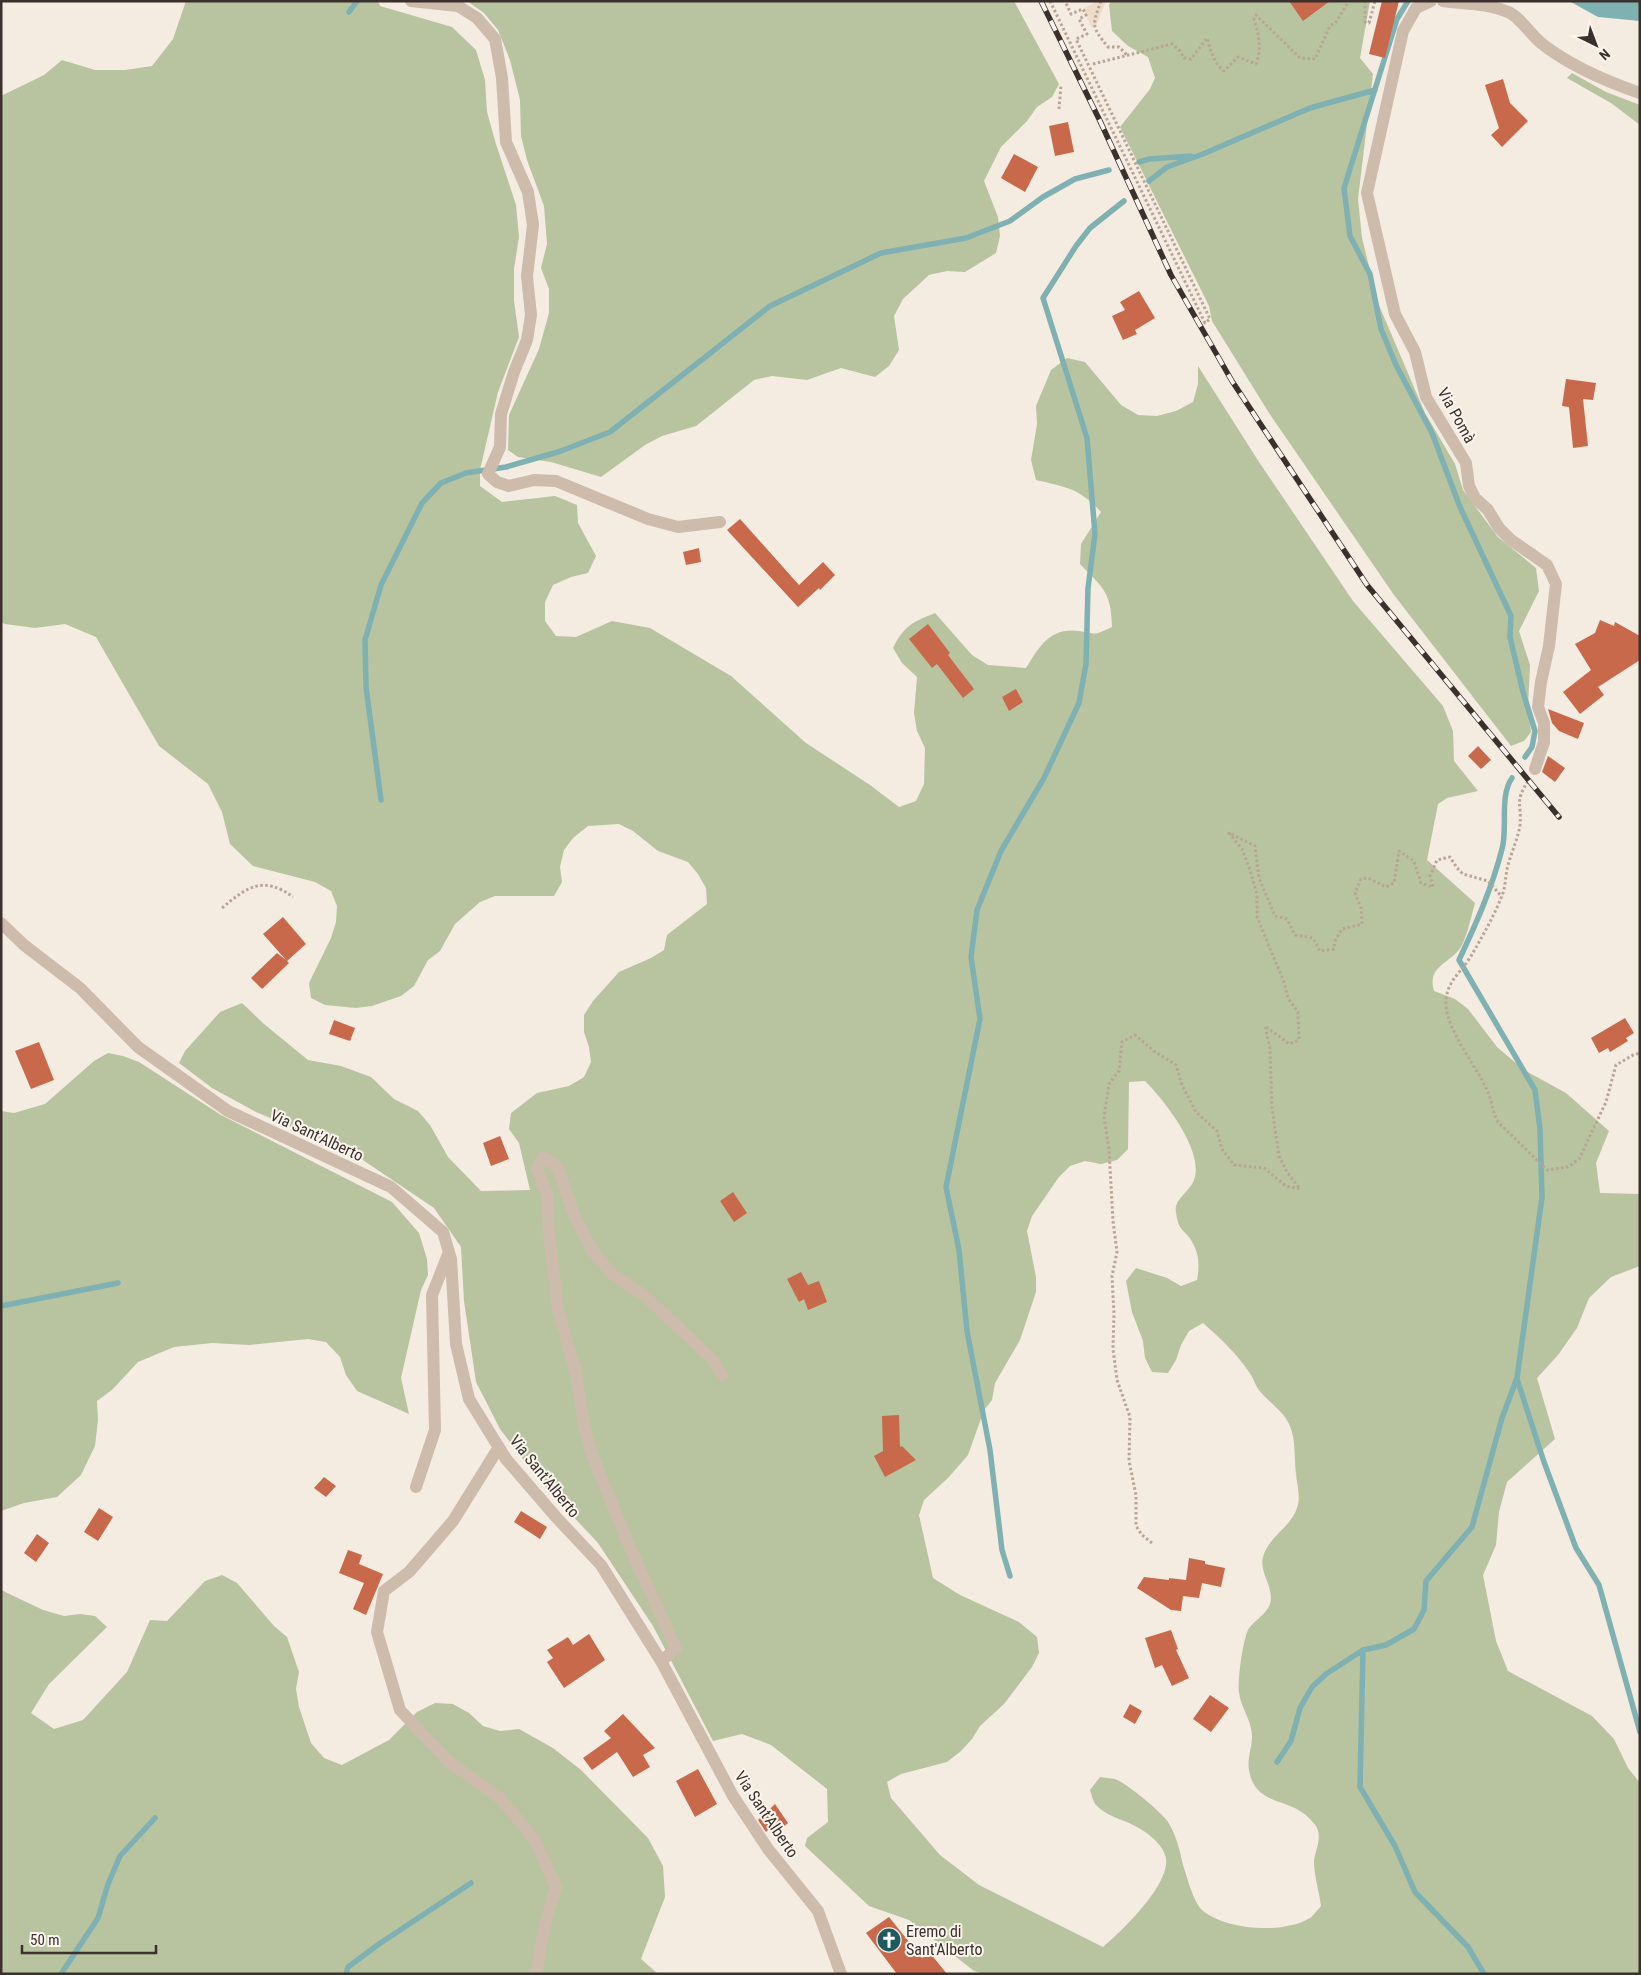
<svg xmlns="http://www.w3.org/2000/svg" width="1641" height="1975" font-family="'Roboto Condensed',sans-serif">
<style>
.green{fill:#b8c4a0;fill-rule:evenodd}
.plaza{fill:#ecdcc8}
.water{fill:#7fb0b2}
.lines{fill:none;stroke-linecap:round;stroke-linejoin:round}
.stream{stroke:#7fb0b2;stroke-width:5.5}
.building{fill:#c8694b}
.path{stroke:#b9a596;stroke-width:3;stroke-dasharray:2.5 2.5;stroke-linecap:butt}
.minor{stroke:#cdbbac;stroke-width:12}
.rail-casing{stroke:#3b302b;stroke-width:5.5}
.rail{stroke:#fbf5ee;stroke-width:4;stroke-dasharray:11;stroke-linecap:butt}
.labels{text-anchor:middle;stroke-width:4;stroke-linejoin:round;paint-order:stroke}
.street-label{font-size:16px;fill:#3b302b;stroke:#fbf5ee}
.poi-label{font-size:16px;fill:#3b302b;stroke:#fbf5ee;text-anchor:start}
</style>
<rect width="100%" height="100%" fill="#f4ebe1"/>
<path class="green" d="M 186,1 L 378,1 L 380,6 L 452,27 L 476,50 L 485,80 L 487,112 L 496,144 L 516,205 L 519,237 L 514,269 L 514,301 L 519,337 L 498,392 L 480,470 L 480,486 L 502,502 L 555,496 L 577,505 L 578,523 L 596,556 L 588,573 L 571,577 L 553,585 L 545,602 L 545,621 L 556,636 L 576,637 L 612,621 L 650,628 L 731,676 L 806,743 L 870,785 L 899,807 L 916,801 L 924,784 L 925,748 L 917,731 L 914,713 L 917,677 L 902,663 L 893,648 C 904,626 912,622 935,613 L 972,655 L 988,665 L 1026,668 C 1039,647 1050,627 1079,631 C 1098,634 1093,636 1112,627 C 1111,591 1103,588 1080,564 L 1081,544 L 1101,512 C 1079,488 1066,487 1036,480 L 1031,460 L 1037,424 L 1036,406 L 1051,370 L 1067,358 L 1085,362 L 1121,405 L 1138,415 L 1157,416 L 1176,411 L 1193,402 L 1198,384 L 1198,366 L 1259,462 L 1353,601 L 1443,706 L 1453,731 L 1454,761 L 1478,791 L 1447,798 L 1438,804 L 1427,860 L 1475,903 C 1471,917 1468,933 1462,945 C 1453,963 1426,965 1434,991 L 1455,999 L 1468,1009 L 1497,1047 L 1524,1070 L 1566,1093 L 1609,1131 L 1596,1163 L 1600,1193 L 1640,1194 L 1640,1266 L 1611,1277 L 1589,1298 L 1577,1328 L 1558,1355 L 1537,1378 L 1555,1439 L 1507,1482 L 1499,1512 L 1496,1545 L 1483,1575 L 1496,1641 L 1508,1671 L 1592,1716 L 1614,1739 L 1628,1768 L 1640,1783 L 1640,1974 L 985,1974 L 974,1971 L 909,1920 L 869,1906 L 805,1846 L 807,1838 L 828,1822 L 827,1789 L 771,1745 L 742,1734 L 713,1741 L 653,1626 L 598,1543 L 538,1479 L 500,1429 L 476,1382 L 464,1301 L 461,1247 L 434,1208 L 351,1152 L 256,1112 L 212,1088 L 179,1063 L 185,1051 L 220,1012 L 242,1003 L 264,1024 L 308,1060 L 341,1066 L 371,1077 L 394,1099 L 418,1111 L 430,1125 L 448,1157 L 481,1191 L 530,1190 L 519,1143 L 509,1129 L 511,1113 L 537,1093 L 569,1086 L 584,1077 L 591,1062 L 589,1047 L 584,1032 L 584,1015 L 593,1001 L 619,972 L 651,958 L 664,950 L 667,935 L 707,904 L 706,888 L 698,874 L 688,862 L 658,851 L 633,831 L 619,824 L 588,826 L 573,838 L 564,850 L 560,867 L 562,882 L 554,896 L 495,896 L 480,902 L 455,924 L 440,951 L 428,960 L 414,986 L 401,996 L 372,1006 L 356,1008 L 325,1005 L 311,998 L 309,983 L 331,938 L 336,922 L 337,906 L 331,891 L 315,882 L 253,866 L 230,844 L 222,812 L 208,784 L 159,746 L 96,637 L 65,624 L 35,628 L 5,624 L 1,622 L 1,96 L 44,75 L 62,60 L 95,70 L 125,70 L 152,66 L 173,39 ZM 1145,1081 C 1164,1100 1202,1148 1195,1177 C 1193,1188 1179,1196 1176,1206 C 1175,1210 1177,1218 1178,1222 C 1179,1228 1185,1232 1189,1237 C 1199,1251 1200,1264 1197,1280 L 1181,1286 L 1167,1278 L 1136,1268 L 1126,1281 L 1132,1312 L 1143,1341 L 1145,1358 L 1152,1372 L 1168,1373 L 1176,1360 L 1181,1345 L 1189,1331 L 1203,1323 C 1220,1338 1236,1353 1249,1372 C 1253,1377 1255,1384 1258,1389 C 1268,1402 1283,1410 1290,1426 C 1296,1440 1294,1459 1296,1474 C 1297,1484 1301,1498 1297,1508 C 1291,1527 1269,1536 1263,1557 C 1259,1573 1275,1588 1270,1604 C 1267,1614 1253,1621 1248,1630 C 1243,1640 1237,1682 1239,1693 C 1241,1708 1252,1721 1252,1736 C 1252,1748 1247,1758 1249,1770 C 1255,1807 1290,1797 1310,1819 C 1312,1822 1316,1825 1317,1828 C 1322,1839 1315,1851 1314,1861 C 1314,1876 1319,1891 1321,1906 C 1317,1910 1313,1917 1308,1919 C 1282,1934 1225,1930 1202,1910 C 1193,1901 1187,1877 1183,1865 C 1180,1851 1176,1834 1168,1822 C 1162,1812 1126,1783 1115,1779 C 1110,1778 1104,1778 1100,1777 L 1090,1790 C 1091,1794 1093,1800 1095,1804 C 1105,1816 1123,1819 1135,1826 C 1147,1832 1163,1844 1166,1858 C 1170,1885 1122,1931 1103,1947 L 979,1885 L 940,1855 L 891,1798 L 887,1782 L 901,1774 L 947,1762 L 961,1751 L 972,1739 L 980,1726 L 1004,1704 L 1032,1667 L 1039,1653 L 1037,1637 L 1019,1622 L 960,1595 L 933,1578 L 919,1515 L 924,1500 L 948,1478 L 968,1455 L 984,1410 L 992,1400 L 995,1383 L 1020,1340 L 1036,1292 L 1036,1277 L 1027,1231 L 1032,1216 L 1059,1177 L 1070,1166 L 1085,1161 L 1101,1164 L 1117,1160 L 1128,1149 L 1129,1082 Z
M 467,1 L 1014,1 L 1059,84 L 1052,97 L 1037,107 L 1027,121 L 1001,147 L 984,181 L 998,217 L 1000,236 L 996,253 L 965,272 L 947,271 L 929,275 L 903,299 L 894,316 L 899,350 L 889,366 L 875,377 L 841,368 L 807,380 L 772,376 L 754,380 L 696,426 L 662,436 L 645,445 L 601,477 L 551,462 L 518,457 L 508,450 L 509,415 L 539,349 L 549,313 L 549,289 L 541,268 L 547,244 L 544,206 L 527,160 L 521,136 L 520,100 L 510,60 L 498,30 L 484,13 Z
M 1111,1 L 1370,1 L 1360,58 L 1373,74 L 1358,199 L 1362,238 L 1378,303 L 1425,413 L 1455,464 L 1463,490 L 1498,537 L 1536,568 L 1539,591 L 1519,631 L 1530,665 L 1528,708 L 1531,732 L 1524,741 L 1511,746 L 1394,595 L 1269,413 L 1212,321 L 1209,306 L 1120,127 L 1150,89 L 1155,78 L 1148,57 L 1128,46 L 1112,31 L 1109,5 Z
M 1572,73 L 1606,92 L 1640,105 L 1640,125 L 1611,103 L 1567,78 Z
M 108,1053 L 123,1056 L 139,1062 L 221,1115 L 392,1202 L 419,1233 L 427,1259 L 428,1275 L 421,1290 L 401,1378 L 409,1414 L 357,1391 L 346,1375 L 340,1357 L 326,1342 L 308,1339 L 249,1345 L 212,1343 L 174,1347 L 138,1362 L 112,1390 L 97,1401 L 98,1420 L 95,1446 L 81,1475 L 57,1497 L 24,1503 L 1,1511 L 1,1111 L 14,1113 L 45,1104 L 94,1061 Z
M 222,1575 L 237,1583 L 274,1626 L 287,1637 L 299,1672 L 296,1689 L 299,1707 L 311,1743 L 324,1758 L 342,1765 L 389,1740 L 417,1712 L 435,1703 L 453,1704 L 469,1713 L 483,1726 L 500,1731 L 519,1729 L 553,1748 L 581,1770 L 648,1838 L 663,1866 L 665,1897 L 641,1959 L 658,1974 L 1,1974 L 1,1590 L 43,1610 L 64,1616 L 80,1614 L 95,1616 L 107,1627 L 49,1684 L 31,1713 L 54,1729 L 83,1720 L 127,1672 L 150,1620 L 167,1621 L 205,1581 Z"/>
<path class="plaza" d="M 1093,1 L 1106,1 L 1096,26 L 1092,28 L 1083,9 L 1094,3 Z"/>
<path class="water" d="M 1569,1 L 1640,1 L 1640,21 L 1598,17 Z"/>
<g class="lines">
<path class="stream" d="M 1408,1 L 1397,19 L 1344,188 L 1350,236 L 1370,274 L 1381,329 L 1396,365 L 1432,433 L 1460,507 L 1511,616 L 1510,637 L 1523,692 L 1535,731 L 1532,747 L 1525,757
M 349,12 L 357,1
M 1139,162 L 1149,159 L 1191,156
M 1149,181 L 1167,167 L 1203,154 L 1310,108 L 1375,90
M 381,800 L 366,687 L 365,640 L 381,585 L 422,503 L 441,483 L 466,473 L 506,467 L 561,451 L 610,432 L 770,306 L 881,253 L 966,238 L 1010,221 L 1043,197 L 1075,179 L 1109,170
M 1,1306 L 118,1283
M 1517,1379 L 1544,1462 L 1576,1548 L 1599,1585 L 1640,1732
M 1010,1576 L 1002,1550 L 990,1450 L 967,1331 L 959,1250 L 946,1187 L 980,1019 L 971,957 L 977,910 L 1001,851 L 1044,778 L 1079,703 L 1086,664 L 1088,588 L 1095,534 L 1087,438 L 1043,298 L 1076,246 L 1090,228 L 1124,201
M 1363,1650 L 1360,1787 L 1395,1846 L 1415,1892 L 1468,1947 L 1484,1974
M 1277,1762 L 1291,1741 L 1300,1708 L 1312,1687 L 1326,1674 L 1363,1650 L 1386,1645 L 1414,1629 L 1424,1610 L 1426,1581 L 1472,1527 L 1502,1418 L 1517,1378 L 1542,1197 L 1540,1129 L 1535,1090 L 1459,960 C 1476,924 1492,888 1502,849 C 1508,829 1499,796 1512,778
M 61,1974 L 98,1918 L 108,1884 L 120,1856 L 155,1818
M 346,1974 L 348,1967 L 379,1944 L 471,1883"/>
</g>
<path class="building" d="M 1289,1 L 1330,1 L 1303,21 Z
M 1382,1 L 1399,1 L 1385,58 L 1369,54 Z
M 1503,79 L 1510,103 L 1528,121 L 1502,147 L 1491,135 L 1499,128 L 1485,85 Z
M 1068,122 L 1074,152 L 1055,156 L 1049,126 Z
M 1014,154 L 1038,167 L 1025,192 L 1001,178 Z
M 1139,291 L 1155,318 L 1135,330 L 1137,334 L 1123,340 L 1112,316 L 1125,310 L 1120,302 Z
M 1566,379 L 1596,383 L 1593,400 L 1583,399 L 1588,446 L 1573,448 L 1569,407 L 1562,406 Z
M 740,519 L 799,585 L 823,562 L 835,575 L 820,590 L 819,588 L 798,607 L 727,530 Z
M 699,548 L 701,562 L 686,565 L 683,552 Z
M 1600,620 L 1614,626 L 1615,622 L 1640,636 L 1640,660 L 1598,687 L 1604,695 L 1580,714 L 1563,692 L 1591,670 L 1575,644 L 1595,633 Z
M 928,624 L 950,653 L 948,655 L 974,689 L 963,698 L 937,664 L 932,668 L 909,639 Z
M 1016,689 L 1023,702 L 1009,711 L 1002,697 Z
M 1548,709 L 1584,723 L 1578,739 L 1559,731 L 1552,723 Z
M 1478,746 L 1491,760 L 1481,769 L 1468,756 Z
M 1548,756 L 1565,768 L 1555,782 L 1542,772 Z
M 283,917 L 306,944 L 287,961 L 289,963 L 262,989 L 251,978 L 277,953 L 286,960 L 263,934 Z
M 1625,1018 L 1634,1033 L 1626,1038 L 1628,1041 L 1610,1052 L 1608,1048 L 1599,1053 L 1591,1038 Z
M 334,1020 L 355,1028 L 350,1041 L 329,1034 Z
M 39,1042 L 54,1080 L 31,1089 L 15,1051 Z
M 500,1136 L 509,1159 L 491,1166 L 483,1143 Z
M 733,1192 L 747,1213 L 734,1222 L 720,1201 Z
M 801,1272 L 808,1285 L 819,1281 L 827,1302 L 808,1310 L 804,1299 L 799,1302 L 787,1279 Z
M 899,1415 L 900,1447 L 902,1446 L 916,1460 L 885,1477 L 874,1456 L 883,1451 L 882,1416 Z
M 324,1477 L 336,1486 L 326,1497 L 314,1488 Z
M 99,1508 L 113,1517 L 98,1541 L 84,1532 Z
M 521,1511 L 547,1527 L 540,1539 L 514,1522 Z
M 37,1534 L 49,1543 L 36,1562 L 24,1553 Z
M 348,1550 L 362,1555 L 359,1564 L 383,1574 L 366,1615 L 353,1609 L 364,1583 L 339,1573 Z
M 1189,1558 L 1205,1561 L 1205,1564 L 1225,1568 L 1221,1587 L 1202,1583 L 1199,1598 L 1183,1596 L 1181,1611 L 1171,1610 L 1137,1588 L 1144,1577 L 1169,1580 L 1169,1578 L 1186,1580 Z
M 1171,1630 L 1178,1649 L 1176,1650 L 1189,1678 L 1172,1686 L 1162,1665 L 1155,1668 L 1145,1638 Z
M 589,1634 L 605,1660 L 564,1688 L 547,1662 L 553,1658 L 547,1650 L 568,1637 L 573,1645 Z
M 1210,1695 L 1229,1708 L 1211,1732 L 1193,1719 Z
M 1130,1704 L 1142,1711 L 1135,1724 L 1123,1717 Z
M 623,1714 L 655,1748 L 643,1755 L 650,1767 L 633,1777 L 617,1752 L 592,1770 L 583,1758 L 611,1738 L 604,1731 Z
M 698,1769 L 717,1804 L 695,1817 L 676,1781 Z
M 775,1804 L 788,1823 L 775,1834 L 770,1828 L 766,1832 L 758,1820 Z
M 889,1917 L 922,1958 L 930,1953 L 947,1974 L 897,1974 L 866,1933 Z"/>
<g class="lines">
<path class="path" d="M 1050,1 L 1205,323 L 1210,319 L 1076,39 L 1087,34 L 1079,19 L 1086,15 L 1083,9 L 1071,14 L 1065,1
M 1101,1 C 1092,26 1091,26 1108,47 L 1119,47 L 1127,55
M 1365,1 L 1365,22 L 1369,23 L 1375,1
M 1093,64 L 1172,44 L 1180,51 L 1184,58 L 1191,59 L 1207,38 C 1211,51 1213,62 1224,71 L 1238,57 L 1256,64 C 1262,48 1259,35 1254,19 L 1256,15 L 1300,58 L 1315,59 L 1330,26 L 1336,22 L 1349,1
M 1059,109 L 1061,85
M 1528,781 C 1514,803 1522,803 1520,825 C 1518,838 1512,851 1508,865 C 1505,876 1506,888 1501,898 C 1493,918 1482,937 1471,956 C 1461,973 1445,982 1446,1005 C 1447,1030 1476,1066 1487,1090 C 1492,1100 1492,1111 1498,1122 L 1547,1170 L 1568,1167 L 1579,1159 L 1606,1102 L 1616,1065 L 1633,1055 L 1640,1053
M 222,908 C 247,887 263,875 293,897
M 1152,1543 L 1142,1535 L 1136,1526 L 1136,1495 L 1129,1461 L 1130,1417 L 1117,1380 L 1113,1349 L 1114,1314 L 1112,1276 L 1117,1252 L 1113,1221 L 1109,1149 L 1104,1117 L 1109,1084 L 1119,1071 L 1122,1042 L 1135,1035 L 1154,1051 L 1176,1065 L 1182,1085 L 1196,1112 L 1217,1131 L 1222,1149 L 1234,1165 L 1264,1168 L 1286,1186 L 1300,1189 L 1287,1172 L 1279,1156 L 1272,1108 L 1270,1048 L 1265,1026 L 1289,1044 L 1299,1040 L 1298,1012 L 1288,998 L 1284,982 L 1257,917 L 1257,894 L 1249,867 L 1242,849 L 1229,833 L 1255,846 L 1259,878 L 1275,916 L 1287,919 L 1295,935 L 1313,938 L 1320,951 L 1334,949 L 1335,941 L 1342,929 L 1362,924 L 1361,908 L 1355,893 L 1361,879 L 1368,878 L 1386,887 L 1394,883 L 1399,851 L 1414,861 L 1421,883 L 1433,887 L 1430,876 L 1437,860 L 1450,857 L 1457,868 L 1463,874 L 1488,881 L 1502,897"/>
<path class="minor" d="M 411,1 L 458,6 L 477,18 L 495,39 L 502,78 L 506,142 L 528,192 L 533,225 L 527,276 L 531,315 L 527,340 L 514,372 L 501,414 L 500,447 L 488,474 L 497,482 L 509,486 L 534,480 L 556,481 L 648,519 L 678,527 L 720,522
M 1431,1 L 1416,8 L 1403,31 L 1367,193 L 1395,314 L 1415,352 L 1426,397 L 1466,463 L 1469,486 L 1475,498 L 1488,510 L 1499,528 L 1511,540 L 1547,565 L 1556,584 L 1549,646 L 1541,682 L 1538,707 L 1544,723 L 1544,742 L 1535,769
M 1443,1 C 1465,4 1487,3 1508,12 C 1519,16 1531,35 1541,43 C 1570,66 1605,81 1640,93
M 1,923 L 24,945 L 80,988 L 138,1047 L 228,1111 L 391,1187 L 443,1232 L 451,1259 L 456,1344 L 469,1399 L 506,1459 L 556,1517 L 601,1565 L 661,1661 L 733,1796 L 768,1849 L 818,1911 L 841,1974
M 499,1447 L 453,1521 L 409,1572 L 384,1591 L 377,1632 L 400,1710 L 448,1761 L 500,1798 L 534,1839 L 556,1887 L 545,1924 L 536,1974
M 416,1487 L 435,1430 L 432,1295 L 449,1252
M 661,1661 L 676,1649 L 628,1543 L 592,1455 L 584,1425 L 576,1373 L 558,1310 L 549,1232 L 547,1194 L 537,1169 L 543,1157 L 557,1166 L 576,1220 L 594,1253 L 613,1275 L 645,1296 L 714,1361 L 722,1375"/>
<defs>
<path id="rail" d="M 1041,1 L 1100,121 L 1171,275 L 1232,381 L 1367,585 L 1559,817"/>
</defs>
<use href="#rail" class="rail-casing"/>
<use href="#rail" class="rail"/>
</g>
<defs>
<symbol id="church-disc" viewBox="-11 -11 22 22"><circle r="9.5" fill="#1f5a5e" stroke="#fbf5ee"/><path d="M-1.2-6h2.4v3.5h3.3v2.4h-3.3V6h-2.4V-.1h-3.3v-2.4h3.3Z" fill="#fff"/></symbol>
</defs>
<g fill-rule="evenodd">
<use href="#church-disc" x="875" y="1926" width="28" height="28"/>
</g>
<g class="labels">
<g class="street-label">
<text transform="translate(1457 415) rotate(61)" y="6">Via Pomà</text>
<text transform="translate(317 1135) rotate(25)" y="6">Via Sant'Alberto</text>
<text transform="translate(545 1476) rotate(51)" y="6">Via Sant'Alberto</text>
<text transform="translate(767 1814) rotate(56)" y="6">Via Sant'Alberto</text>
</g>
<g class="poi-label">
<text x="906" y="1937">Eremo di<tspan x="906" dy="18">Sant'Alberto</tspan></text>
</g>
</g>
<rect width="1641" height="1975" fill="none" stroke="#3b302b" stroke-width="5"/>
<g transform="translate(1596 45) rotate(138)" stroke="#fbf5ee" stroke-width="4" paint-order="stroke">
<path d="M0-4L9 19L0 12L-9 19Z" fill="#3b302b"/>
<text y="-8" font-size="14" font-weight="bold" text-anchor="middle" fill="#3b302b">N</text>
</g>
<path d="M22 1945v8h134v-8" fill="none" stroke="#3b302b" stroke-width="2.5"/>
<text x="30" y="1945" font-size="15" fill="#3b302b" stroke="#fbf5ee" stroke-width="4" paint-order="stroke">50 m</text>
</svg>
